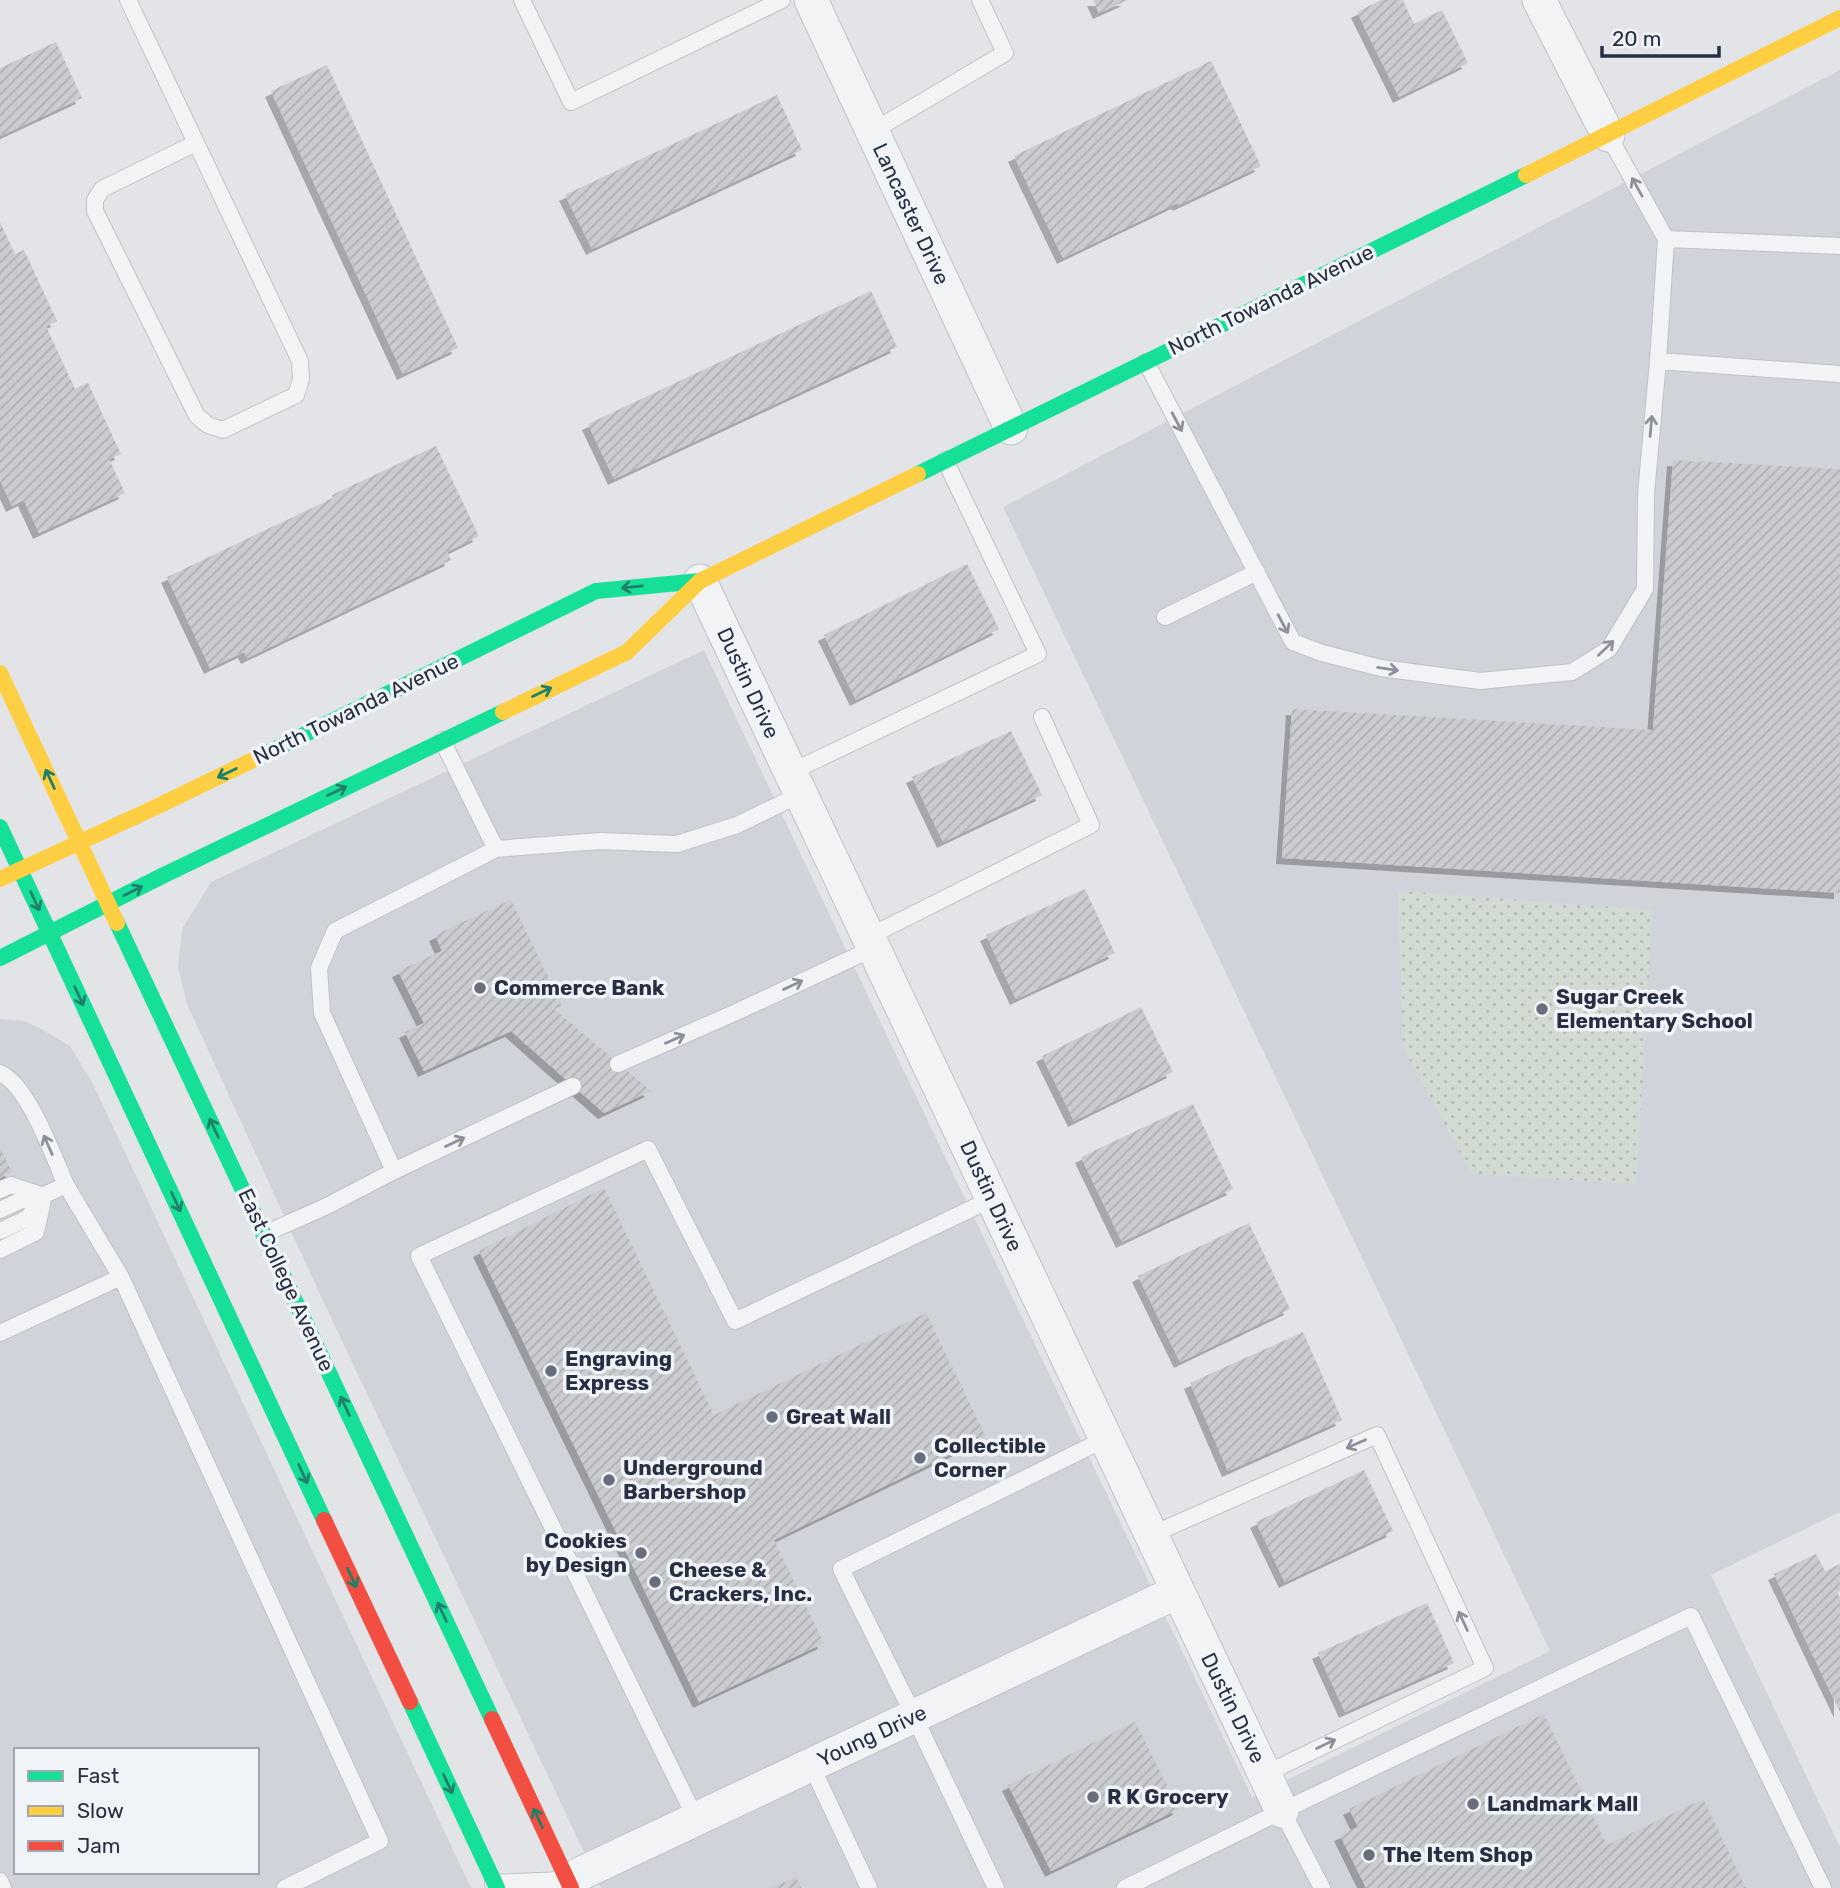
<svg xmlns="http://www.w3.org/2000/svg" width="1840" height="1888" font-family="Rubik,sans-serif">
<style>
.built{fill:#d1d3db;fill-rule:evenodd}
.grass{fill:url(#grass-dots)}
.building{fill:url(#building-hatch);filter:url(#shadow)}
.lines{fill:none;stroke-linecap:round;stroke-linejoin:round}
.lane-casing{stroke:#c1c2c6;stroke-width:18}
.street-casing{stroke:#c1c2c6;stroke-width:35}
.lane{stroke:#f2f3f5;stroke-width:16}
.street{stroke:#f2f3f5;stroke-width:33}
.fast{stroke:#16e098;stroke-width:16}
.slow{stroke:#ffcf43;stroke-width:16}
.jam{stroke:#f24e42;stroke-width:16}
.oneway{stroke:#8e919c}
.oneway2{stroke:#207f69}
.poi-dot{fill:#6a6e7c;stroke:#f0f3f7;stroke-width:2.5}
.labels{text-anchor:middle;stroke-width:7;stroke-linejoin:round;paint-order:stroke}
.street-label{font-size:21px;fill:#292f42;stroke:#f0f3f7}
.poi-label{font-size:21px;font-weight:bold;fill:#292f42;stroke:#f0f3f7;text-anchor:start}
</style>
<defs>
<pattern id="grass-dots" width="8" height="8" patternUnits="userSpaceOnUse" patternTransform="scale(1.75)"><rect width="8" height="8" fill="#d2dbd3"/><path d="M2 2h.1M6 6h.1" fill="none" stroke="#b4bcb6" stroke-width="1.8" stroke-linecap="round"/></pattern>
<pattern id="building-hatch" width="6" height="6" patternUnits="userSpaceOnUse" patternTransform="scale(1.75)"><rect width="6" height="6" fill="#cbccd0"/><path d="M-1 1l2-2M0 6l6-6M5 7l2-2" fill="none" stroke="#aeb0b4"/></pattern>
<filter id="shadow"><feDropShadow dx="-6" dy="6" stdDeviation="0" flood-color="#0004"/></filter>
</defs>
<rect width="100%" height="100%" fill="#e3e4e8"/>
<path class="built" d="M 1840,70 L 1840,1512 L 1711,1575 L 1840,1847 L 1840,1888 L 601,1888 L 317,1288 L 187,1004 L 178,967 L 182,929 L 211,882 L 704,650 L 878,1017 L 1252,1797 L 1550,1651 L 1003,507 Z
M 0,1019 L 24,1021 L 41,1029 L 70,1046 L 91,1080 L 471,1888 L 0,1888 ZM 16,1750 L 257,1750 L 257,1872 L 16,1872 Z"/>
<path class="grass" d="M 1398,891 L 1653,910 L 1636,1184 L 1472,1174 L 1403,1048 Z"/>
<path class="building" d="M 1093,0 L 1128,0 L 1099,13 Z
M 1381,0 L 1403,0 L 1414,24 L 1442,10 L 1468,63 L 1399,97 L 1357,12 Z
M 56,42 L 82,98 L 0,136 L 0,68 Z
M 1211,61 L 1261,166 L 1179,205 L 1177,203 L 1063,258 L 1014,156 Z
M 327,65 L 458,348 L 403,374 L 271,91 Z
M 777,95 L 802,150 L 592,249 L 565,195 Z
M 0,222 L 15,254 L 24,250 L 57,321 L 46,326 L 75,389 L 88,383 L 121,454 L 109,459 L 125,493 L 39,533 L 24,500 L 12,506 L 0,480 Z
M 871,291 L 897,347 L 614,479 L 588,424 Z
M 436,446 L 479,536 L 447,552 L 451,560 L 247,658 L 244,652 L 210,668 L 167,577 L 333,498 L 332,495 Z
M 1673,460 L 1840,469 L 1840,893 L 1282,858 L 1292,709 L 1653,730 Z
M 967,564 L 999,629 L 856,700 L 824,635 Z
M 1011,731 L 1042,795 L 943,842 L 912,777 Z
M 1085,889 L 1115,953 L 1016,999 L 986,935 Z
M 511,900 L 562,1006 L 554,1009 L 651,1091 L 604,1113 L 511,1031 L 424,1071 L 405,1032 L 424,1023 L 398,971 L 442,951 L 435,935 Z
M 1141,1007 L 1173,1072 L 1074,1121 L 1042,1056 Z
M 1193,1104 L 1233,1189 L 1122,1242 L 1081,1157 Z
M 0,1148 L 12,1172 L 0,1178 Z
M 604,1188 L 714,1415 L 926,1313 L 986,1437 L 774,1540 L 824,1643 L 699,1702 L 479,1251 Z
M 1249,1223 L 1290,1309 L 1180,1362 L 1138,1276 Z
M 1303,1332 L 1342,1420 L 1228,1471 L 1190,1383 Z
M 1364,1470 L 1393,1531 L 1285,1582 L 1256,1522 Z
M 1816,1554 L 1825,1571 L 1840,1564 L 1840,1591 L 1837,1592 L 1840,1598 L 1840,1712 L 1774,1574 Z
M 1427,1603 L 1454,1663 L 1345,1712 L 1318,1653 Z
M 1544,1714 L 1607,1845 L 1703,1799 L 1746,1888 L 1366,1888 L 1340,1835 L 1358,1827 L 1349,1809 Z
M 1135,1722 L 1179,1809 L 1051,1871 L 1008,1785 Z
M 796,1877 L 801,1888 L 772,1888 Z"/>
<g class="lines">
<defs>
<path id="lane" d="M 128,0 L 300,361 L 301,379 L 296,395 L 223,430 L 208,425 L 197,416 L 95,211 L 95,200 L 102,189 L 196,143
M 522,0 L 571,102 L 782,0
M 873,131 L 1005,53 L 980,0
M 1666,239 L 1840,246
M 1658,361 L 1840,374
M 1146,362 L 1293,642 L 1322,653 L 1381,668 L 1480,681 L 1572,672 L 1609,649 L 1645,589 L 1646,494 L 1658,361 L 1666,239 L 1608,135
M 1165,617 L 1257,572
M 791,772 L 1038,654 L 945,460
M 496,849 L 600,841 L 677,844 L 737,825 L 801,794
M 868,937 L 1091,825 L 1042,717
M 618,1064 L 732,1014 L 874,948
M 0,1073 C 29,1086 53,1156 66,1185 L 44,1195 L 19,1201 L 0,1210
M 394,1171 L 573,1086
M 66,1185 L 121,1277
M 0,1190 L 11,1185 L 41,1195
M 0,1231 L 28,1218 L 40,1200
M 264,1234 L 327,1206 L 394,1171 L 322,1013 L 319,968 L 335,931 L 496,849 L 442,740
M 0,1250 L 36,1232 L 44,1195
M 0,1333 L 121,1277 L 380,1841 L 285,1888
M 1151,1535 L 1377,1435 L 1485,1668 L 1265,1774
M 811,1765 L 869,1888
M 1282,1811 L 1322,1888
M 696,1819 L 419,1256 L 648,1149 L 735,1321 L 992,1199
M 0,1881 L 3,1888
M 493,1883 L 565,1880
M 996,1888 L 914,1716 L 841,1569 L 1105,1439
M 1125,1888 L 1282,1811 L 1691,1616 L 1823,1888"/>
<path id="street" d="M 811,0 L 1011,428
M 1539,0 L 1608,135
M 700,581 L 1282,1811
M 567,1880 L 1177,1592"/>
</defs>
<use href="#lane" class="lane-casing"/>
<use href="#street" class="street-casing"/>
<use href="#lane" class="lane"/>
<use href="#street" class="street"/>
<path class="fast" d="M 918,474 L 1526,175
M 257,758 L 596,591 L 700,581
M 0,827 L 324,1520
M 117,923 L 492,1719
M 0,958 L 162,876 L 503,712
M 410,1702 L 497,1888"/>
<path class="slow" d="M 1526,175 L 1840,18
M 0,673 L 117,923
M 503,712 L 627,652 L 700,581 L 918,474
M 0,879 L 154,808 L 257,758"/>
<path class="jam" d="M 324,1520 L 410,1702
M 492,1719 L 571,1888"/>
</g>
<defs><path id="oneway-shaft" d="M-6 0H5M1.5-3L5.5 0L1.5 3" fill="none" stroke-width="1.6" stroke-linecap="round" stroke-linejoin="round" transform="scale(1.75)"/></defs>
<g class="oneway">
<use href="#oneway-shaft" transform="translate(1637 187) rotate(-119)"/>
<use href="#oneway-shaft" transform="translate(1177 422) rotate(62)"/>
<use href="#oneway-shaft" transform="translate(1651 426) rotate(-85)"/>
<use href="#oneway-shaft" transform="translate(1283 624) rotate(62)"/>
<use href="#oneway-shaft" transform="translate(1606 648) rotate(-44)"/>
<use href="#oneway-shaft" transform="translate(1388 669) rotate(9)"/>
<use href="#oneway-shaft" transform="translate(793 985) rotate(-25)"/>
<use href="#oneway-shaft" transform="translate(675 1039) rotate(-24)"/>
<use href="#oneway-shaft" transform="translate(455 1142) rotate(-25)"/>
<use href="#oneway-shaft" transform="translate(48 1145) rotate(-114)"/>
<use href="#oneway-shaft" transform="translate(1356 1444) rotate(156)"/>
<use href="#oneway-shaft" transform="translate(1463 1621) rotate(-115)"/>
<use href="#oneway-shaft" transform="translate(1326 1744) rotate(-26)"/>
</g>
<g class="oneway2">
<use href="#oneway-shaft" transform="translate(632 587) rotate(174)"/>
<use href="#oneway-shaft" transform="translate(542 692) rotate(-25)"/>
<use href="#oneway-shaft" transform="translate(227 773) rotate(154)"/>
<use href="#oneway-shaft" transform="translate(50 779) rotate(-115)"/>
<use href="#oneway-shaft" transform="translate(337 791) rotate(-26)"/>
<use href="#oneway-shaft" transform="translate(133 891) rotate(-27)"/>
<use href="#oneway-shaft" transform="translate(35 901) rotate(65)"/>
<use href="#oneway-shaft" transform="translate(79 996) rotate(65)"/>
<use href="#oneway-shaft" transform="translate(214 1128) rotate(-115)"/>
<use href="#oneway-shaft" transform="translate(176 1202) rotate(65)"/>
<use href="#oneway-shaft" transform="translate(345 1406) rotate(-115)"/>
<use href="#oneway-shaft" transform="translate(303 1474) rotate(65)"/>
<use href="#oneway-shaft" transform="translate(352 1578) rotate(65)"/>
<use href="#oneway-shaft" transform="translate(442 1612) rotate(-115)"/>
<use href="#oneway-shaft" transform="translate(448 1784) rotate(65)"/>
<use href="#oneway-shaft" transform="translate(538 1818) rotate(-115)"/>
</g>
<g class="poi-dot">
<circle cx="480" cy="988" r="7"/>
<circle cx="1542" cy="1009" r="7"/>
<circle cx="551" cy="1371" r="7"/>
<circle cx="772" cy="1417" r="7"/>
<circle cx="920" cy="1458" r="7"/>
<circle cx="609" cy="1480" r="7"/>
<circle cx="641" cy="1553" r="7"/>
<circle cx="655" cy="1582" r="7"/>
<circle cx="1093" cy="1797" r="7"/>
<circle cx="1473" cy="1804" r="7"/>
<circle cx="1369" cy="1855" r="7"/>
</g>
<g class="labels">
<g class="street-label">
<text transform="translate(911 214) rotate(65)" y="7">Lancaster Drive</text>
<text transform="translate(1271 300) rotate(-26)" y="7">North Towanda Avenue</text>
<text transform="translate(748 683) rotate(65)" y="7">Dustin Drive</text>
<text transform="translate(356 709) rotate(-26)" y="7">North Towanda Avenue</text>
<text transform="translate(991 1196) rotate(65)" y="7">Dustin Drive</text>
<text transform="translate(286 1280) rotate(65)" y="7">East College Avenue</text>
<text transform="translate(1233 1708) rotate(64)" y="7">Dustin Drive</text>
<text transform="translate(872 1736) rotate(-25)" y="7">Young Drive</text>
</g>
<g class="poi-label">
<text x="494" y="995">Commerce Bank</text>
<text x="1556" y="1004">Sugar Creek<tspan x="1556" dy="24">Elementary School</tspan></text>
<text x="565" y="1366">Engraving<tspan x="565" dy="24">Express</tspan></text>
<text x="786" y="1424">Great Wall</text>
<text x="934" y="1453">Collectible<tspan x="934" dy="24">Corner</tspan></text>
<text x="623" y="1475">Underground<tspan x="623" dy="24">Barbershop</tspan></text>
<text x="627" y="1548" text-anchor="end">Cookies<tspan x="627" dy="24">by Design</tspan></text>
<text x="669" y="1577">Cheese &amp;<tspan x="669" dy="24">Crackers, Inc.</tspan></text>
<text x="1107" y="1804">R K Grocery</text>
<text x="1487" y="1811">Landmark Mall</text>
<text x="1383" y="1862">The Item Shop</text>
</g>
</g>
<rect x="14" y="1748" width="245" height="126" fill="#f0f3f7" stroke="#a0a5af" stroke-width="2"/>
<rect x="28" y="1771" width="35" height="10" fill="#16e098" stroke="#a0a5af" stroke-width="2"/>
<text x="77" y="1783" font-size="21" fill="#292f42">Fast</text>
<rect x="28" y="1806" width="35" height="10" fill="#ffcf43" stroke="#a0a5af" stroke-width="2"/>
<text x="77" y="1818" font-size="21" fill="#292f42">Slow</text>
<rect x="28" y="1841" width="35" height="10" fill="#f24e42" stroke="#a0a5af" stroke-width="2"/>
<text x="77" y="1853" font-size="21" fill="#292f42">Jam</text>
<path d="M1602 46v10h117v-10" fill="none" stroke="#292f42" stroke-width="3.5"/>
<text x="1612" y="46" font-size="21" fill="#292f42" stroke="#f0f3f7" stroke-width="5" paint-order="stroke">20 m</text>
</svg>
